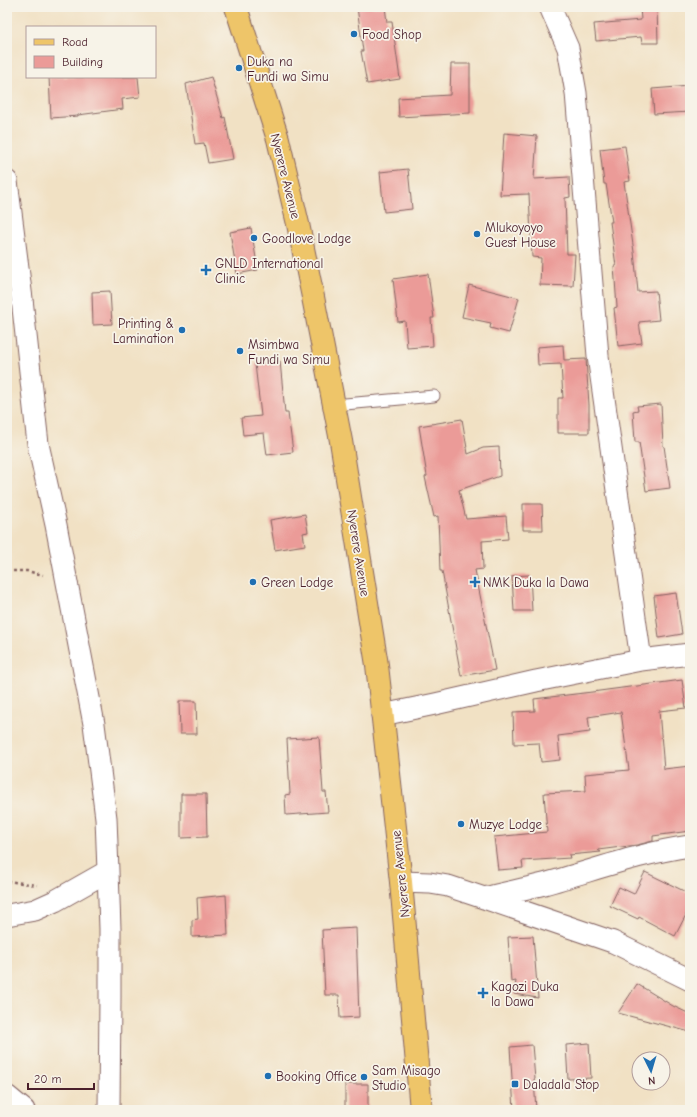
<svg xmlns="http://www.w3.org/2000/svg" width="697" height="1117" font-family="'Comic Neue',sans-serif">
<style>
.building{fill:#eb9b98}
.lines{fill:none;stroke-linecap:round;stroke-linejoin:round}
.service-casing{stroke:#846361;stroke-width:13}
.minor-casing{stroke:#846361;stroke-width:23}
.primary-casing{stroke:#846361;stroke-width:24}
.path{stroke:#846361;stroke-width:2.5;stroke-dasharray:3 3;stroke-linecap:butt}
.service{stroke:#fff;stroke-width:11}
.minor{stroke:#fff;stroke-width:21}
.primary{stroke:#eec569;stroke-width:22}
.poi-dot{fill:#1f6fb2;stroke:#f7f3e8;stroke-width:1.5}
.labels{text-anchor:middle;stroke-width:3.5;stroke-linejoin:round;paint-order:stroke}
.poi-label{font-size:13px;fill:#4a1f2b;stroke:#f7f3e8;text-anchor:start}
.street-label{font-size:13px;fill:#4a1f2b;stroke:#f7f3e8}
</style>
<rect width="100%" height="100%" fill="#f7f3e8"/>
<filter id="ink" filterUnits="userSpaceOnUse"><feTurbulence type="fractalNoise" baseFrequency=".025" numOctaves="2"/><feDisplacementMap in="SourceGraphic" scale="8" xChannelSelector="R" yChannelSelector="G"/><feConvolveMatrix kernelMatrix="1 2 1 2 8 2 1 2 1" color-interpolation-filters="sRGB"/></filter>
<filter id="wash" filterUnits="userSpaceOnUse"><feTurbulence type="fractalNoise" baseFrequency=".012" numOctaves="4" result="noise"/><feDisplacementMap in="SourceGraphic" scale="16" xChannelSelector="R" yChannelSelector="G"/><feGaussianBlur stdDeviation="0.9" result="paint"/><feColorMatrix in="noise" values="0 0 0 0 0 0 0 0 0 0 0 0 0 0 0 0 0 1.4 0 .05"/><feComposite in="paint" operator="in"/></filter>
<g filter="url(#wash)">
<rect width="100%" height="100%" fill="#f1e1c4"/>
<g id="blocks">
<path class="building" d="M 357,7 L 385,7 L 387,22 L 392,22 L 400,79 L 367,84 L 361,51 L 363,51 Z
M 640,7 L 657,7 L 658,43 L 642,43 L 641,37 L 596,41 L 594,24 L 641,20 Z
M 451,64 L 470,64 L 470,113 L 399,117 L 398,98 L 450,95 Z
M 49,77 L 138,77 L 140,97 L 122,99 L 123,109 L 78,115 L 78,116 L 51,118 Z
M 211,77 L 223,118 L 225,117 L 233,159 L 208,163 L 204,143 L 195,144 L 186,84 Z
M 690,86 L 690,112 L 654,114 L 652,89 Z
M 504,133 L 537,136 L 534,179 L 569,177 L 570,197 L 565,198 L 567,254 L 575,254 L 573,286 L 540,285 L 541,258 L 532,257 L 529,194 L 500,195 Z
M 625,146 L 630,181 L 624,182 L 634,252 L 638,292 L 656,291 L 659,320 L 639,322 L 642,343 L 618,346 L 614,308 L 617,307 L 614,266 L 616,266 L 610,222 L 612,222 L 606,184 L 604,184 L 600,149 Z
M 408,169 L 412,209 L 384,212 L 380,172 Z
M 251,228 L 258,270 L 237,274 L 230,232 Z
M 428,274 L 434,318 L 431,318 L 433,346 L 407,348 L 405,321 L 398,322 L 393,279 Z
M 469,285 L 519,298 L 509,333 L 490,328 L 491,323 L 462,317 Z
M 110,291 L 112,324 L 93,325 L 92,292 Z
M 563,345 L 564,360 L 586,359 L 589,405 L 589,433 L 558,433 L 558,398 L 563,398 L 561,364 L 538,365 L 537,347 Z
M 280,361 L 285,413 L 288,413 L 293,452 L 267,455 L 264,433 L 243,435 L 241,418 L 261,416 L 255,364 Z
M 661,404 L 663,446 L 664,446 L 670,488 L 646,491 L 639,442 L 635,442 L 633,411 L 638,410 L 637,406 Z
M 462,419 L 468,454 L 483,448 L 499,447 L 500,476 L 459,490 L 466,519 L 506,516 L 508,539 L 482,541 L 483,569 L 475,570 L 495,670 L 461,676 L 442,571 L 440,571 L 438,516 L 434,517 L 425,477 L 427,476 L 419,426 Z
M 523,504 L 542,504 L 543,530 L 523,530 Z
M 305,514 L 308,532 L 303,533 L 305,545 L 275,550 L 270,520 Z
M 530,575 L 532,611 L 514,611 L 512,576 Z
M 676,593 L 682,634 L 659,638 L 654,596 Z
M 682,680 L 686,708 L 659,711 L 664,769 L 690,766 L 690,831 L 653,836 L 653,841 L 637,845 L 598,850 L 601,852 L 569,855 L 570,858 L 522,861 L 523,868 L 498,870 L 494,837 L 547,832 L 544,793 L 586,791 L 585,774 L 629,770 L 621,712 L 588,717 L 590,732 L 558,736 L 560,760 L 541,762 L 539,743 L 514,744 L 513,712 L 535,711 L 534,699 L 592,692 Z
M 179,701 L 196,701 L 197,734 L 180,734 Z
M 319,737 L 323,792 L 326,792 L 328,812 L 286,815 L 285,795 L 290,794 L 287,739 Z
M 181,794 L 206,794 L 207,837 L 181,838 Z
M 645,872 L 690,894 L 690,907 L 675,936 L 639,917 L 638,919 L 610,906 L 619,887 L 634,894 Z
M 226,895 L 228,935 L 192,937 L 192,920 L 198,919 L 197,898 Z
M 356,928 L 359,1017 L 340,1018 L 339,995 L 325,995 L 322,930 Z
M 533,936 L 538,998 L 514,994 L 516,981 L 511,982 L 508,937 Z
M 637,984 L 673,1006 L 690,1014 L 690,1032 L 618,1013 Z
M 589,1043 L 591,1078 L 568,1079 L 566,1045 Z
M 532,1045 L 535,1079 L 534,1079 L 536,1110 L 514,1110 L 510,1047 Z
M 345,1084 L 368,1084 L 368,1110 L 345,1110 Z"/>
</g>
</g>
<g filter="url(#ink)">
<use href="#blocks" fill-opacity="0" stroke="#846361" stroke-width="1"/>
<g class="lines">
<defs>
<path id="service" d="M 334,405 L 434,396"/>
<path id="minor" d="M 550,7 L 568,48 L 576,93 L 598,356 L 641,660
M 7,181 L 22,299 L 38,444 L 56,525 L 94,724 L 106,818 L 108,871 L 110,929 L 110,997 L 109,1110
M 382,715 L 435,704 L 536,681 L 641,660 L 690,654
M 401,882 L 430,883 L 448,886 L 484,898 L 613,942 L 690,980
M 484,898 C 504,893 524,889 544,884 C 592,871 640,853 690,846
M 7,915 L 35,910 L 55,901 L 108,871
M 7,1096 L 24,1110"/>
<path id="primary" d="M 236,7 L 278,139 L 298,224 L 312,292 L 341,441 L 377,665 L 401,882 L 421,1110"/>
</defs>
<use href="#service" class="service-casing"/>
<use href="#minor" class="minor-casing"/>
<use href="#primary" class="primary-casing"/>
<path class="path" d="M 7,571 L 27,571 L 43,575
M 7,881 L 37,885"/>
<use href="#service" class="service"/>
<use href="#minor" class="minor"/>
<use href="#primary" class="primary"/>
</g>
</g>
<g class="poi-dot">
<circle cx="354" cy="34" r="4"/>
<circle cx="239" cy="68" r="4"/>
<circle cx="477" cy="234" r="4"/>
<circle cx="254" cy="238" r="4"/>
<path d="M204 264h4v4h4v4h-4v4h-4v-4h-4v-4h4z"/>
<circle cx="182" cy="330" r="4"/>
<circle cx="240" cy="351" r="4"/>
<circle cx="253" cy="582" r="4"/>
<path d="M473 576h4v4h4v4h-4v4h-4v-4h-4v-4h4z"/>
<circle cx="461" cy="824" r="4"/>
<path d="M481 987h4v4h4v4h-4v4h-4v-4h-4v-4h4z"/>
<circle cx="268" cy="1076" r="4"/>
<circle cx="364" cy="1077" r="4"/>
<rect x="511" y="1080" width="8" height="8" rx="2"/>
</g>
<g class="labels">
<g class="poi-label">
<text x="362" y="39">Food Shop</text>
<text x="247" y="66">Duka na<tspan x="247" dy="15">Fundi wa Simu</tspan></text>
<text x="485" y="232">Mlukoyoyo<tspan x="485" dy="15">Guest House</tspan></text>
<text x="262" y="243">Goodlove Lodge</text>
<text x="215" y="268">GNLD International<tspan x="215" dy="15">Clinic</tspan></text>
<text x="174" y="328" text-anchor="end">Printing &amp;<tspan x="174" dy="15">Lamination</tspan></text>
<text x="248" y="349">Msimbwa<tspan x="248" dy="15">Fundi wa Simu</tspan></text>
<text x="261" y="587">Green Lodge</text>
<text x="483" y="587">NMK Duka la Dawa</text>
<text x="469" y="829">Muzye Lodge</text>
<text x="491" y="991">Kagozi Duka<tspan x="491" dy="15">la Dawa</tspan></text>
<text x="372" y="1075">Sam Misago<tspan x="372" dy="15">Studio</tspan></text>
<text x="276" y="1081">Booking Office</text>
<text x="523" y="1089">Daladala Stop</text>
</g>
<g class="street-label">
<text transform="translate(286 176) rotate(76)" y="5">Nyerere Avenue</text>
<text transform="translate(359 553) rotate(81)" y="5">Nyerere Avenue</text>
<text transform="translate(400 874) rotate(-96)" y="5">Nyerere Avenue</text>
</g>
</g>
<rect width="697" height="1117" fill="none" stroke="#f7f3e8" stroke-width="24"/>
<rect x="26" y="26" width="130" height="52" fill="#f7f3e8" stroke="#b29e9c"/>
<rect x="34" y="39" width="20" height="6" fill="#eec569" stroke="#b29e9c"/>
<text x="62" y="46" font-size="12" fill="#4a1f2b">Road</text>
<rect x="34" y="56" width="20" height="12" fill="#eb9b98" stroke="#b29e9c"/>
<text x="62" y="66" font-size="12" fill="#4a1f2b">Building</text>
<g transform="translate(651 1071) rotate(175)"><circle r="19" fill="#f7f3e8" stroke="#b29e9c"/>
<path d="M0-3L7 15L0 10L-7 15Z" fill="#1f6fb2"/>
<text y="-6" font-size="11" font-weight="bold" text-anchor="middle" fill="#4a1f2b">N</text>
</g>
<path d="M28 1083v6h66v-6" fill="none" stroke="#4a1f2b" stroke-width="2"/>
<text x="34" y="1083" font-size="12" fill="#4a1f2b" stroke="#f7f3e8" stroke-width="3" paint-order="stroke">20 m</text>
</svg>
